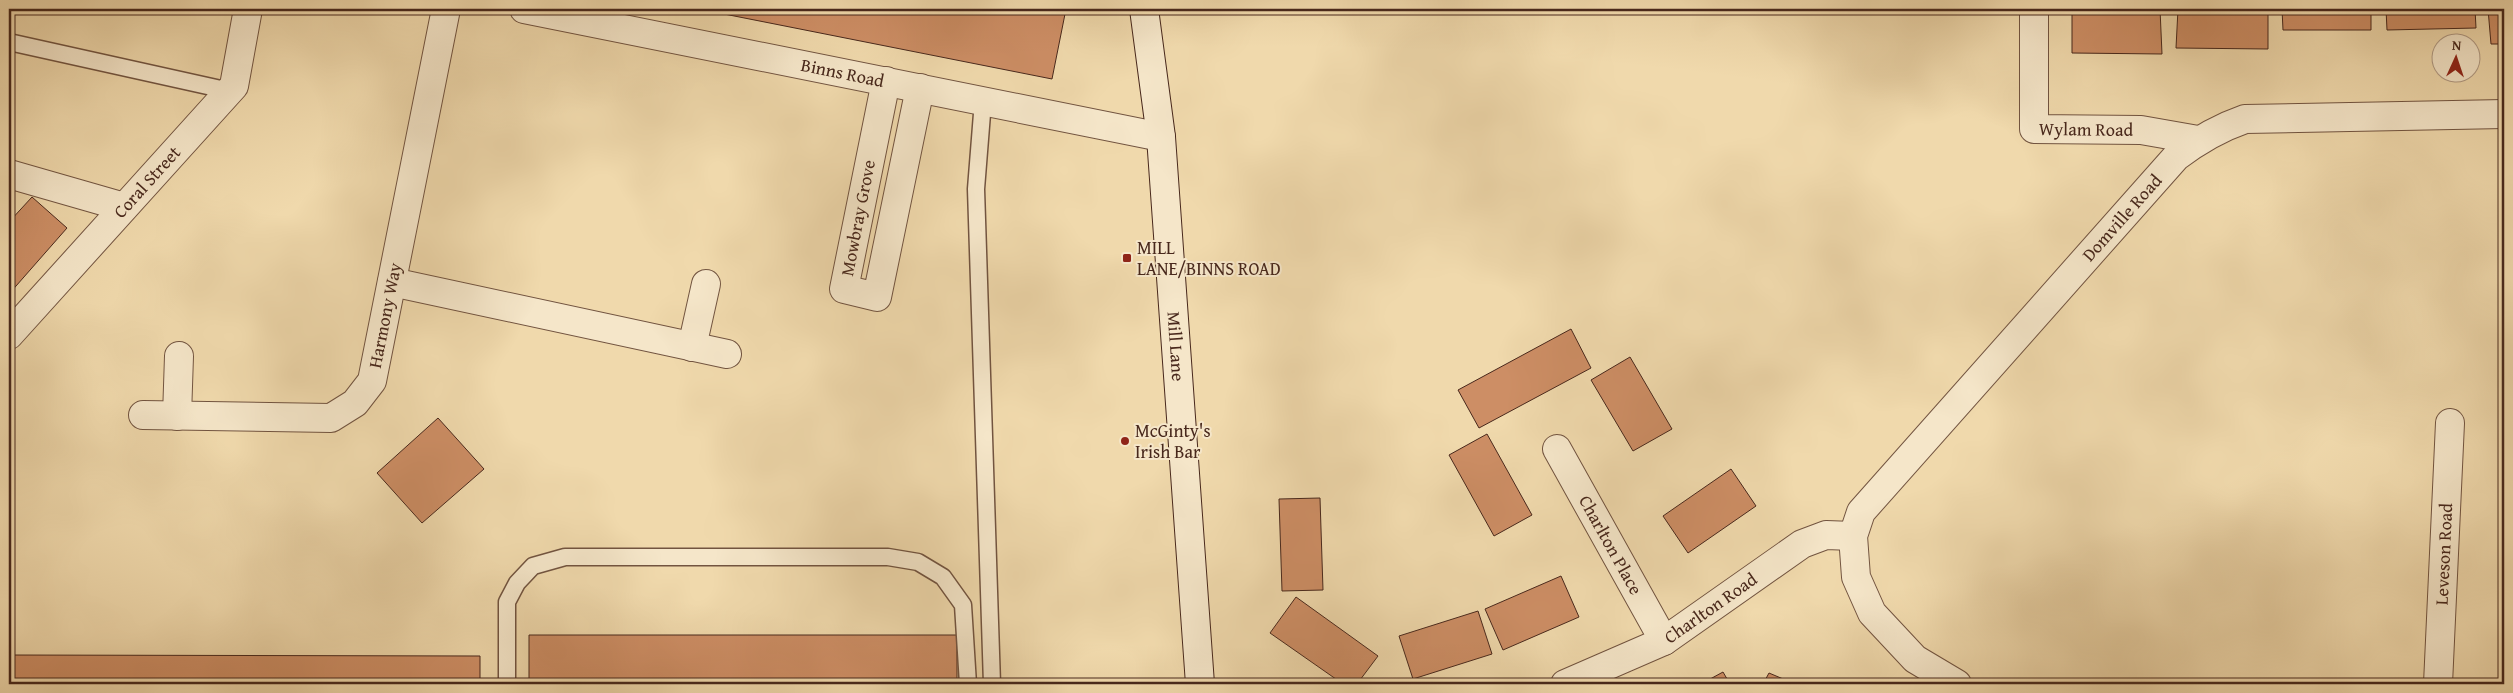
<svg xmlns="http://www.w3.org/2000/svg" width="2513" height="693" font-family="'Gentium Book Plus',serif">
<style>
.building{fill:#cd8e65;stroke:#48281c}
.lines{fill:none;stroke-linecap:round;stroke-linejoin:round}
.lane-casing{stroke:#725440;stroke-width:19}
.street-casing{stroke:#725440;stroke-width:30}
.secondary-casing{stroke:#48281c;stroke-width:30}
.lane{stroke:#f5e6c9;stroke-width:16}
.street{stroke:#f5e6c9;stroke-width:28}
.secondary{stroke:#f5e6c9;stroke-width:28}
.poi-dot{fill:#8f2418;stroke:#f5e6c9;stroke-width:2}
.labels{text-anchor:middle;stroke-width:4;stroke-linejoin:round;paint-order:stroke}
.street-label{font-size:18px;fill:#48281c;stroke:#f5e6c9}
.poi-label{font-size:18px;fill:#48281c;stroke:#f5e6c9;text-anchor:start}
</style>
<rect width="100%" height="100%" fill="#f0d9ac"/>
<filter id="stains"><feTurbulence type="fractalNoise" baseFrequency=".004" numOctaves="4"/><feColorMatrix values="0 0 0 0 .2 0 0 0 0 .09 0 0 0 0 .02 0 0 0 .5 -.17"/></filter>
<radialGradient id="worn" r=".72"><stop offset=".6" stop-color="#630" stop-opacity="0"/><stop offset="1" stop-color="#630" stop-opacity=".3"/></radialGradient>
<path class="building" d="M 699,9 L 1066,9 L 1052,79 Z
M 2072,9 L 2160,9 L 2162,54 L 2072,53 Z
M 2178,9 L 2268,9 L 2268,49 L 2176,48 Z
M 2282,9 L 2371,9 L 2371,30 L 2283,30 Z
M 2386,9 L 2475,9 L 2476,28 L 2387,30 Z
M 2488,9 L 2504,9 L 2504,44 L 2491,44 Z
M 32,197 L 67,228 L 9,294 L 9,222 Z
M 1571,329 L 1591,368 L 1479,428 L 1458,390 Z
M 1630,357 L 1672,429 L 1633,451 L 1591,380 Z
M 438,418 L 484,469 L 422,523 L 377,473 Z
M 1487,434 L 1532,515 L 1494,536 L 1449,455 Z
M 1731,469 L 1756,506 L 1688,553 L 1663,516 Z
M 1320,498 L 1323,590 L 1282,591 L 1279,499 Z
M 1561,576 L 1579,617 L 1503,650 L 1485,609 Z
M 1296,597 L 1378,656 L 1357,684 L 1343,684 L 1270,633 Z
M 1478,611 L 1492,654 L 1413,679 L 1399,636 Z
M 529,635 L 957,635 L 957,684 L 529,684 Z
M 9,655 L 480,656 L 480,684 L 9,684 Z
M 1723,672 L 1730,684 L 1701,684 Z
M 1769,673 L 1795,684 L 1763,684 Z"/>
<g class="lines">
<defs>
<path id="lane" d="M 9,42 L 230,91
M 983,101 L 976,189 L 992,684
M 507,684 L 507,602 L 517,583 L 533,566 L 565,557 L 888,557 L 918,562 L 943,577 L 963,605 L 968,684"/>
<g id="street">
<path id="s1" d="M 524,9 L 1161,137"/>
<path id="s2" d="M 2034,9 L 2034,129 L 2141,130 L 2198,140"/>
<path d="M 886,81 L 844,289 L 877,297 L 920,88"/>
<path d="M 9,174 L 124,207"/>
<path d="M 392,282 L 727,354"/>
<path id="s3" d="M 9,335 L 234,86 L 248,9"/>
<path d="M 692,347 L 706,284"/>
<path id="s4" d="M 143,415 L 331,418 L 355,403 L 372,381 L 446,9"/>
<path d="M 177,416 L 179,356"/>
<path id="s5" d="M 1557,449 L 1664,641"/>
<path id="s6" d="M 1565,684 L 1664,641 L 1802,544 L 1826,535 L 1853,536"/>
<path id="s7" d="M 1957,684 L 1915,659 L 1872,613 L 1856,577 L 1853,536 L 1861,512 L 2176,157 C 2198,140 2219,128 2245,119 L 2504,114"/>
<path id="s8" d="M 2438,684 L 2450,423"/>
</g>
<g id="secondary">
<path id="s9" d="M 1144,9 L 1161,137 L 1200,684"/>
</g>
</defs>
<use href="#lane" class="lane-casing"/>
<use href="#street" class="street-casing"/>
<use href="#secondary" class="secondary-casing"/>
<use href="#lane" class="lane"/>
<use href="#street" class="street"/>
<use href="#secondary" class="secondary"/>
</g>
<g class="poi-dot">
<rect x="1122" y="253" width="10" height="10" rx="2.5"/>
<circle cx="1125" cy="441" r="5"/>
</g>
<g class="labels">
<g class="street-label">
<text dy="6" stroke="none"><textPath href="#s1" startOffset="325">Binns Road</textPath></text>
<text dy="6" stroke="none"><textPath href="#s2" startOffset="172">Wylam Road</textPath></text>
<text dy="6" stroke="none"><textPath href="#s3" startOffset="206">Coral Street</textPath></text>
<text dy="6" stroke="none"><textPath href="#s7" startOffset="611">Domville Road</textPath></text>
<text transform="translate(858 218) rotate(-79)" y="6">Mowbray Grove</text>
<text dy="6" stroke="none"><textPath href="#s4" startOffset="311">Harmony Way</textPath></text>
<text dy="6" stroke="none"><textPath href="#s9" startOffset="339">Mill Lane</textPath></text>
<text dy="6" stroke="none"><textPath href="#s5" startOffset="110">Charlton Place</textPath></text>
<text dy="6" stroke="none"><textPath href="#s8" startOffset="130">Leveson Road</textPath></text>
<text dy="6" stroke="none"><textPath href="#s6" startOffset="165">Charlton Road</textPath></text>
</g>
<g class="poi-label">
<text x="1137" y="254">MILL<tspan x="1137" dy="21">LANE/BINNS ROAD</tspan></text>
<text x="1135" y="437">McGinty's<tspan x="1135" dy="21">Irish Bar</tspan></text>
</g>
</g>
<rect width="2513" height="693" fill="none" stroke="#f0d9ac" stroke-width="30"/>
<rect x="10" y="10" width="2493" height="673" fill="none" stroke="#48281c" stroke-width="2.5"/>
<rect x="15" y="15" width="2483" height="663" fill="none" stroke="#48281c"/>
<g transform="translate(2456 58) rotate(3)"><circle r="24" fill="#f5e6c9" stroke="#b09a84"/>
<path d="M0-4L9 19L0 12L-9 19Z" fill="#8f2418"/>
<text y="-8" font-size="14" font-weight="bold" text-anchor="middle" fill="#48281c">N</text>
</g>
<rect width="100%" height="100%" filter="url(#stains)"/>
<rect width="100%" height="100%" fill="url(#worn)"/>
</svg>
